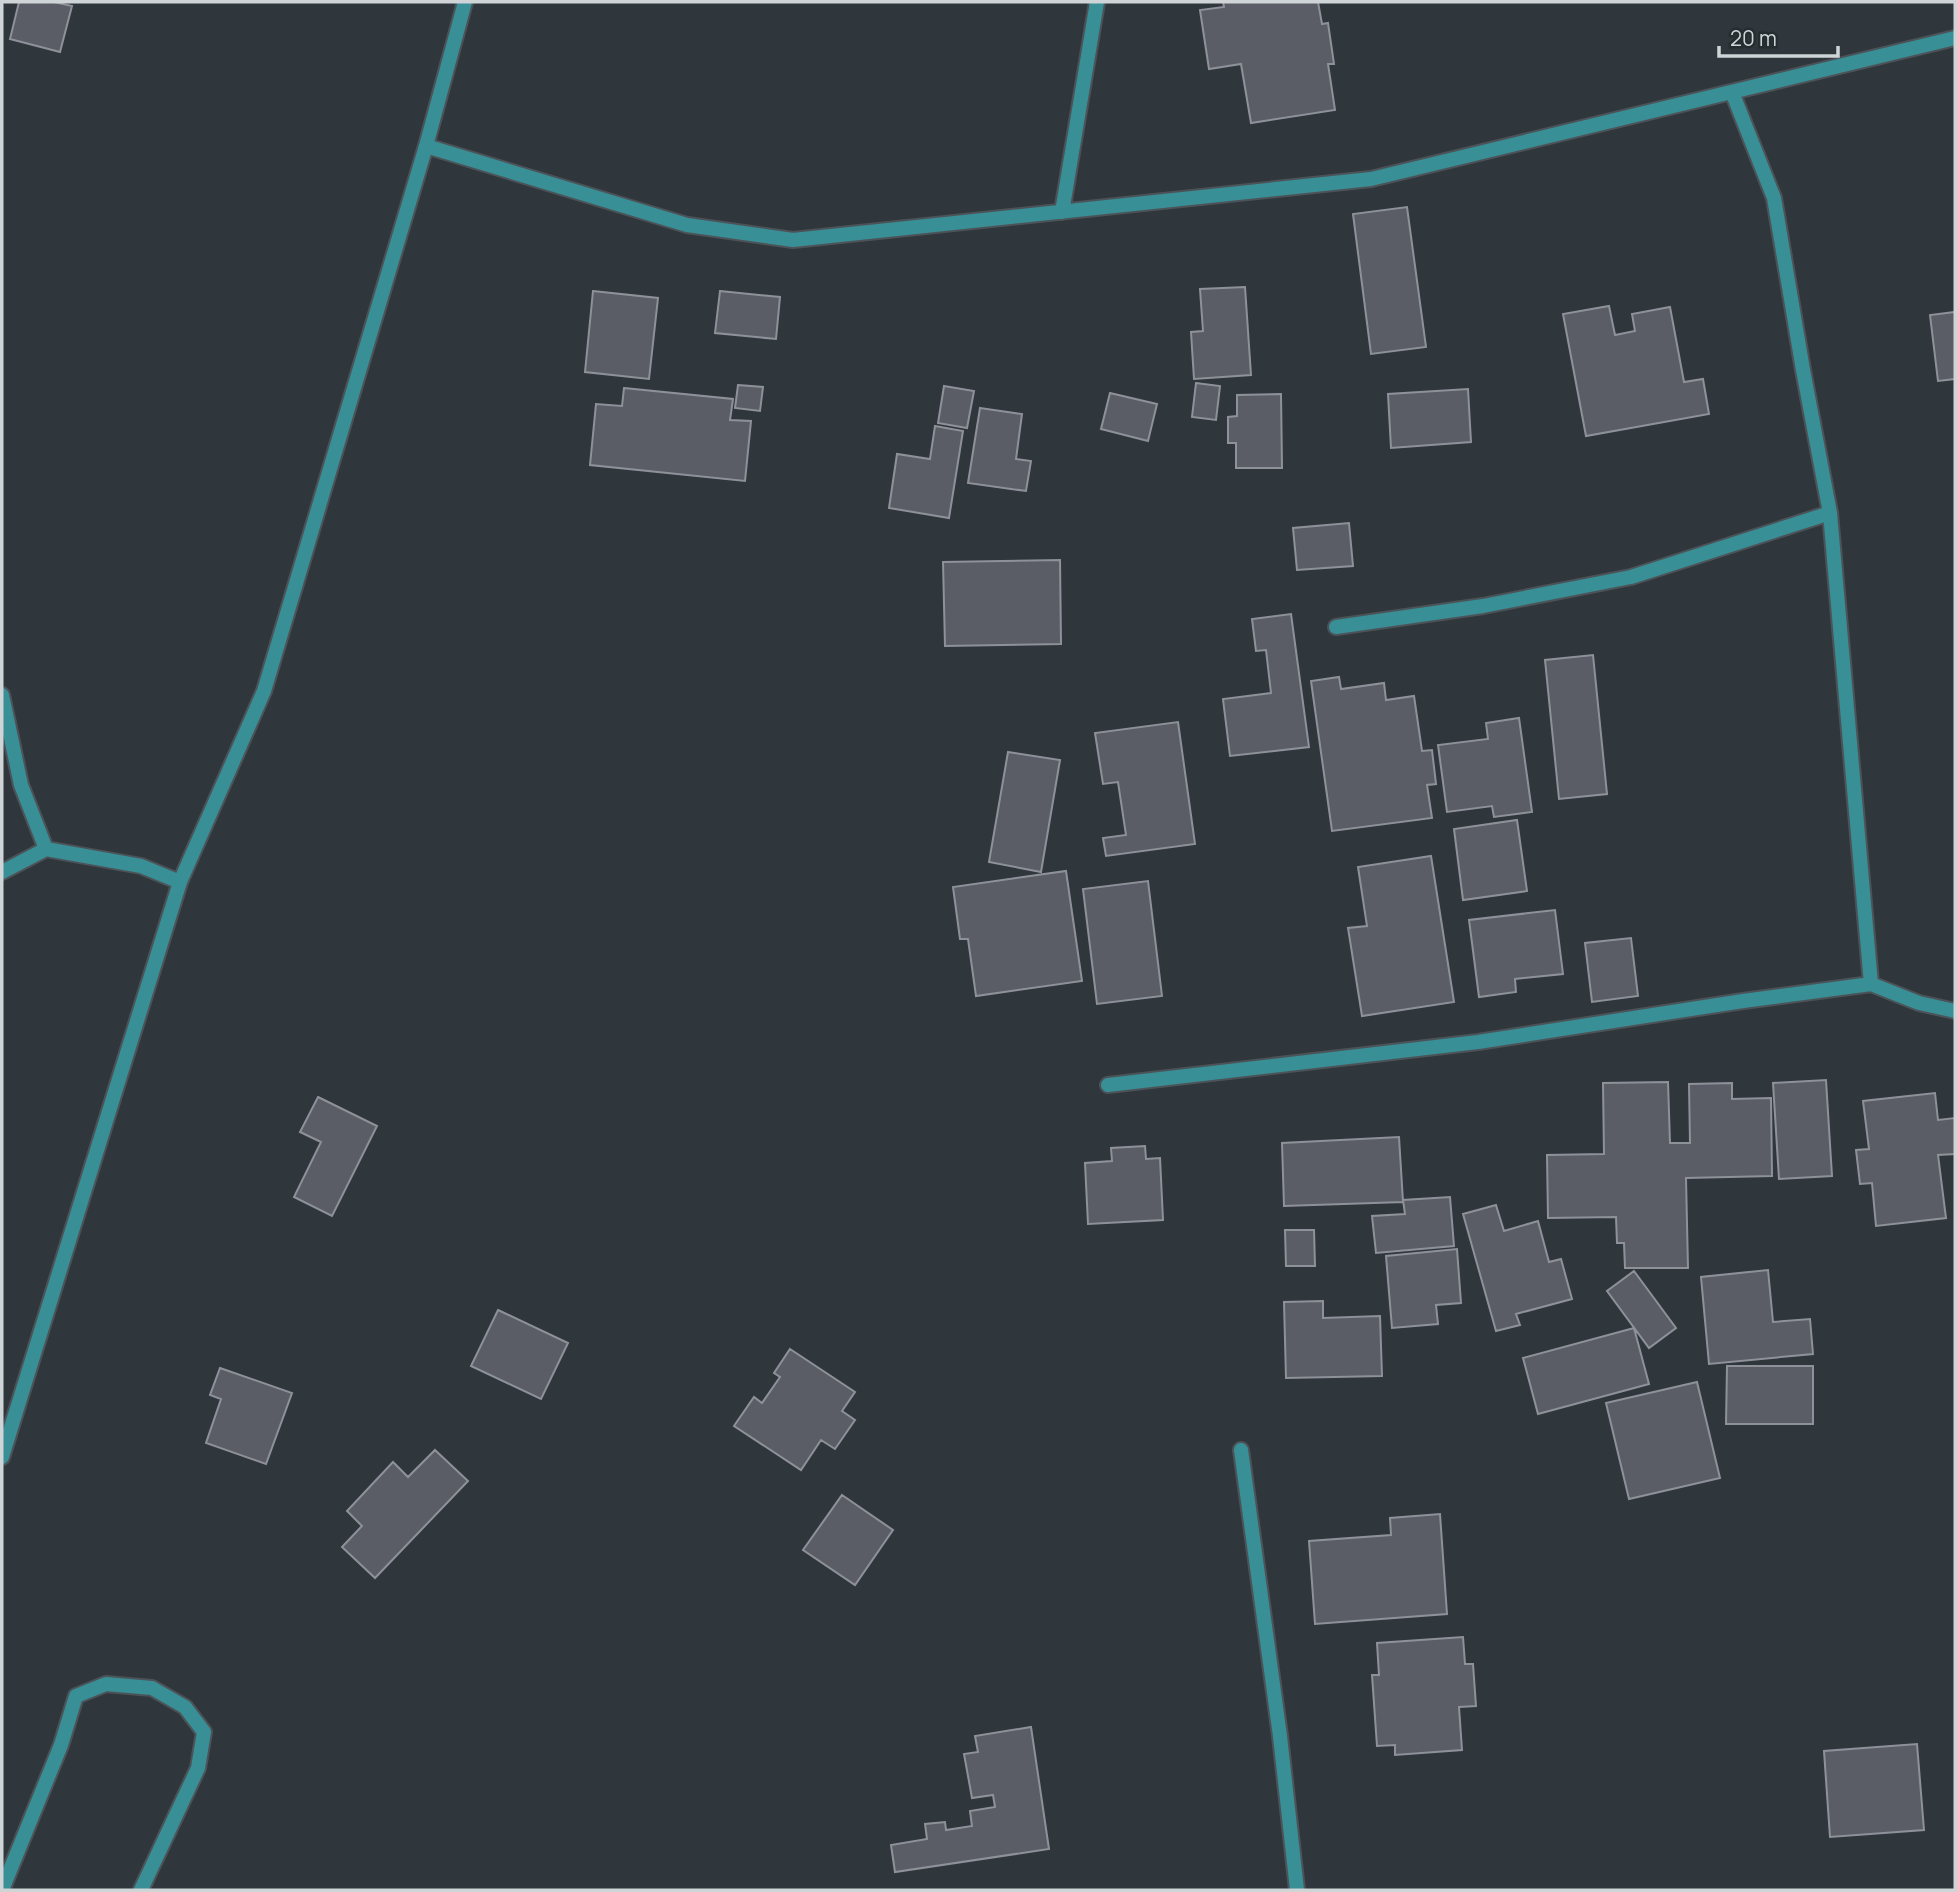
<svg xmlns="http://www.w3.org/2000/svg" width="1957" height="1892" font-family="Manrope,sans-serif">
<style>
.building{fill:#5a5d66;stroke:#8e919a;stroke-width:2}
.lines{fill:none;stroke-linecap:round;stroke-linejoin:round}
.lane-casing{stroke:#4c5358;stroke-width:18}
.street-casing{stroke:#4c5358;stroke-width:18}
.lane{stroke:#388f96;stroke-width:14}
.street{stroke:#388f96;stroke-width:14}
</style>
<rect width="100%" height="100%" fill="#2f373c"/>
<path class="building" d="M 19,2 L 54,2 L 72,6 L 60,52 L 10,39 Z
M 1223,2 L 1318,2 L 1322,24 L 1328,23 L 1334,64 L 1328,64 L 1335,110 L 1251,123 L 1241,64 L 1209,69 L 1200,10 L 1224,7 Z
M 1407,207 L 1426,347 L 1371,354 L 1353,214 Z
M 1245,287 L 1251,375 L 1194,379 L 1191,332 L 1203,331 L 1200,289 Z
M 593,291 L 658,298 L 649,379 L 585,372 Z
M 720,291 L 780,297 L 776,339 L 715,333 Z
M 1609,306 L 1615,335 L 1635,331 L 1632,314 L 1670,307 L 1684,382 L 1703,379 L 1709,414 L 1586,436 L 1563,314 Z
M 1955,312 L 1955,379 L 1938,381 L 1930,315 Z
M 1196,383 L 1220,386 L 1216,420 L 1192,417 Z
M 738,385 L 763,387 L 760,411 L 735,408 Z
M 944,386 L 974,391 L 967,428 L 938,423 Z
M 624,388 L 733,399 L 730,420 L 751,421 L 745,481 L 590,465 L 596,404 L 622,406 Z
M 1468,389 L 1471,442 L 1391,448 L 1388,394 Z
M 1110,393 L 1157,404 L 1148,441 L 1101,429 Z
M 1281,394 L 1282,468 L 1236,468 L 1236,443 L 1228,443 L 1228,417 L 1237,416 L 1237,395 Z
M 980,408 L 1022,414 L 1016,459 L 1031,461 L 1026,491 L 968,483 Z
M 935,426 L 963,431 L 949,518 L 889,508 L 897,454 L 930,459 Z
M 1349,523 L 1353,566 L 1297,570 L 1293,528 Z
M 1060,560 L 1061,644 L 945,646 L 943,562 Z
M 1291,614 L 1309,747 L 1230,756 L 1223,699 L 1271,693 L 1266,650 L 1256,651 L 1252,619 Z
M 1593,655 L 1607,794 L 1559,799 L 1545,660 Z
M 1339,677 L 1341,689 L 1384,683 L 1386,700 L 1414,696 L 1422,751 L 1432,750 L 1436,784 L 1427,785 L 1432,818 L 1332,831 L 1311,681 Z
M 1519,718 L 1532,812 L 1494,817 L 1492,806 L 1447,812 L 1438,745 L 1488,739 L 1486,723 Z
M 1178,722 L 1195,844 L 1106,856 L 1103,838 L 1126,835 L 1118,782 L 1103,784 L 1095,733 Z
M 1008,752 L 1060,760 L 1041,872 L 989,862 Z
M 1517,820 L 1527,891 L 1463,900 L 1454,829 Z
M 1431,856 L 1454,1002 L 1362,1016 L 1348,928 L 1367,926 L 1358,867 Z
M 1066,871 L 1082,981 L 976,996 L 968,939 L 960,939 L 953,887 Z
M 1148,881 L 1162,996 L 1097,1004 L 1083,889 Z
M 1555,910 L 1563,974 L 1515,979 L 1516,992 L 1479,997 L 1469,920 Z
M 1631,938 L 1638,996 L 1592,1002 L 1585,943 Z
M 1826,1080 L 1832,1176 L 1779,1179 L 1773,1083 Z
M 1668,1082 L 1670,1143 L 1690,1143 L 1689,1084 L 1732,1083 L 1732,1099 L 1771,1098 L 1772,1176 L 1686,1178 L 1688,1268 L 1625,1268 L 1624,1243 L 1617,1243 L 1616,1217 L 1548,1218 L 1547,1155 L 1604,1154 L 1603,1083 Z
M 1935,1093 L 1938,1120 L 1955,1118 L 1955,1154 L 1938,1155 L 1946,1218 L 1876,1226 L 1872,1183 L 1860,1184 L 1856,1150 L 1869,1149 L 1863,1101 Z
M 318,1097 L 377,1126 L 332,1216 L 294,1197 L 321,1142 L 300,1132 Z
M 1399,1137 L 1403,1202 L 1284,1206 L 1282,1143 Z
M 1145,1146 L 1146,1159 L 1160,1158 L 1163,1220 L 1088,1224 L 1085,1163 L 1112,1161 L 1111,1148 Z
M 1450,1197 L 1454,1246 L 1376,1253 L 1372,1216 L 1405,1214 L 1403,1200 Z
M 1496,1205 L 1504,1231 L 1538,1221 L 1549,1262 L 1561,1259 L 1572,1299 L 1516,1314 L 1520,1325 L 1496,1331 L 1463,1214 Z
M 1285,1230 L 1314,1230 L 1315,1266 L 1286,1266 Z
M 1457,1249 L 1461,1303 L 1436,1305 L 1438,1324 L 1392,1328 L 1386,1256 Z
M 1768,1270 L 1773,1322 L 1810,1319 L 1813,1354 L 1709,1364 L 1701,1277 Z
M 1634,1271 L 1676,1328 L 1649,1348 L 1607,1291 Z
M 1323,1301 L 1323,1318 L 1380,1316 L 1382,1376 L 1286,1378 L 1284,1302 Z
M 498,1310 L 568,1343 L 541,1399 L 471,1366 Z
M 1634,1328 L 1649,1384 L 1538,1414 L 1523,1358 Z
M 790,1349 L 855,1392 L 842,1411 L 855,1420 L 835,1449 L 821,1440 L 801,1470 L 734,1426 L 754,1397 L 762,1403 L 780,1377 L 774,1373 Z
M 1727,1366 L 1813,1366 L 1813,1424 L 1726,1424 Z
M 220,1368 L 292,1393 L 266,1464 L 206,1443 L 221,1399 L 210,1395 Z
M 1697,1382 L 1720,1478 L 1629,1499 L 1606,1403 Z
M 435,1450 L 468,1481 L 375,1578 L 342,1547 L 362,1526 L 347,1511 L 393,1462 L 408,1477 Z
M 842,1495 L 893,1530 L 855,1585 L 803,1550 Z
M 1440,1514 L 1447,1614 L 1315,1624 L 1309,1541 L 1391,1535 L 1390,1518 Z
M 1463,1637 L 1465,1664 L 1473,1664 L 1476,1706 L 1459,1707 L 1462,1750 L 1395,1755 L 1395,1745 L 1377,1746 L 1372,1675 L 1379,1675 L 1377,1643 Z
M 1031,1727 L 1049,1849 L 895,1872 L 891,1845 L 927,1839 L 925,1824 L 945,1822 L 946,1830 L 972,1826 L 970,1811 L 995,1807 L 993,1795 L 972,1798 L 964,1754 L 978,1752 L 975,1736 Z
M 1917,1744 L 1924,1830 L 1830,1837 L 1824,1751 Z"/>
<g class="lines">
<defs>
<path id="lane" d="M 2,1890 L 61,1745 L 76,1696 L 106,1684 L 152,1688 L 185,1707 L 204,1732 L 198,1768 L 141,1890"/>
<path id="street" d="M 1732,92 L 1774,198 L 1803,370 L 1830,513 L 1871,984
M 426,146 L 687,225 L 793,240 L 1371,179 L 1955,38
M 1062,212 L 1097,2
M 1336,627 L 1483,606 L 1631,577 L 1830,513
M 2,695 L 21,785 L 46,849 L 141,866 L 180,882
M 2,872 L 46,849
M 1108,1085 L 1478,1042 L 1743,1001 L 1871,984 L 1919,1003 L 1955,1011
M 1241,1450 L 1280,1736 L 1297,1890
M 2,1457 L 180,882 L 264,691 L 426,146 L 465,2"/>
</defs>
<use href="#lane" class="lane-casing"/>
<use href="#street" class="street-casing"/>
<use href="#lane" class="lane"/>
<use href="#street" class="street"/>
</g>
<rect width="1957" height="1892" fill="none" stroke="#cfd4d7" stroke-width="7"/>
<path d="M1719 46v10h119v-10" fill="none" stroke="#cfd4d7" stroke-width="3.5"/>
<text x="1730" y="46" font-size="21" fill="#cfd4d7" stroke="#252d31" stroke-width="5" paint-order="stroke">20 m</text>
</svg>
